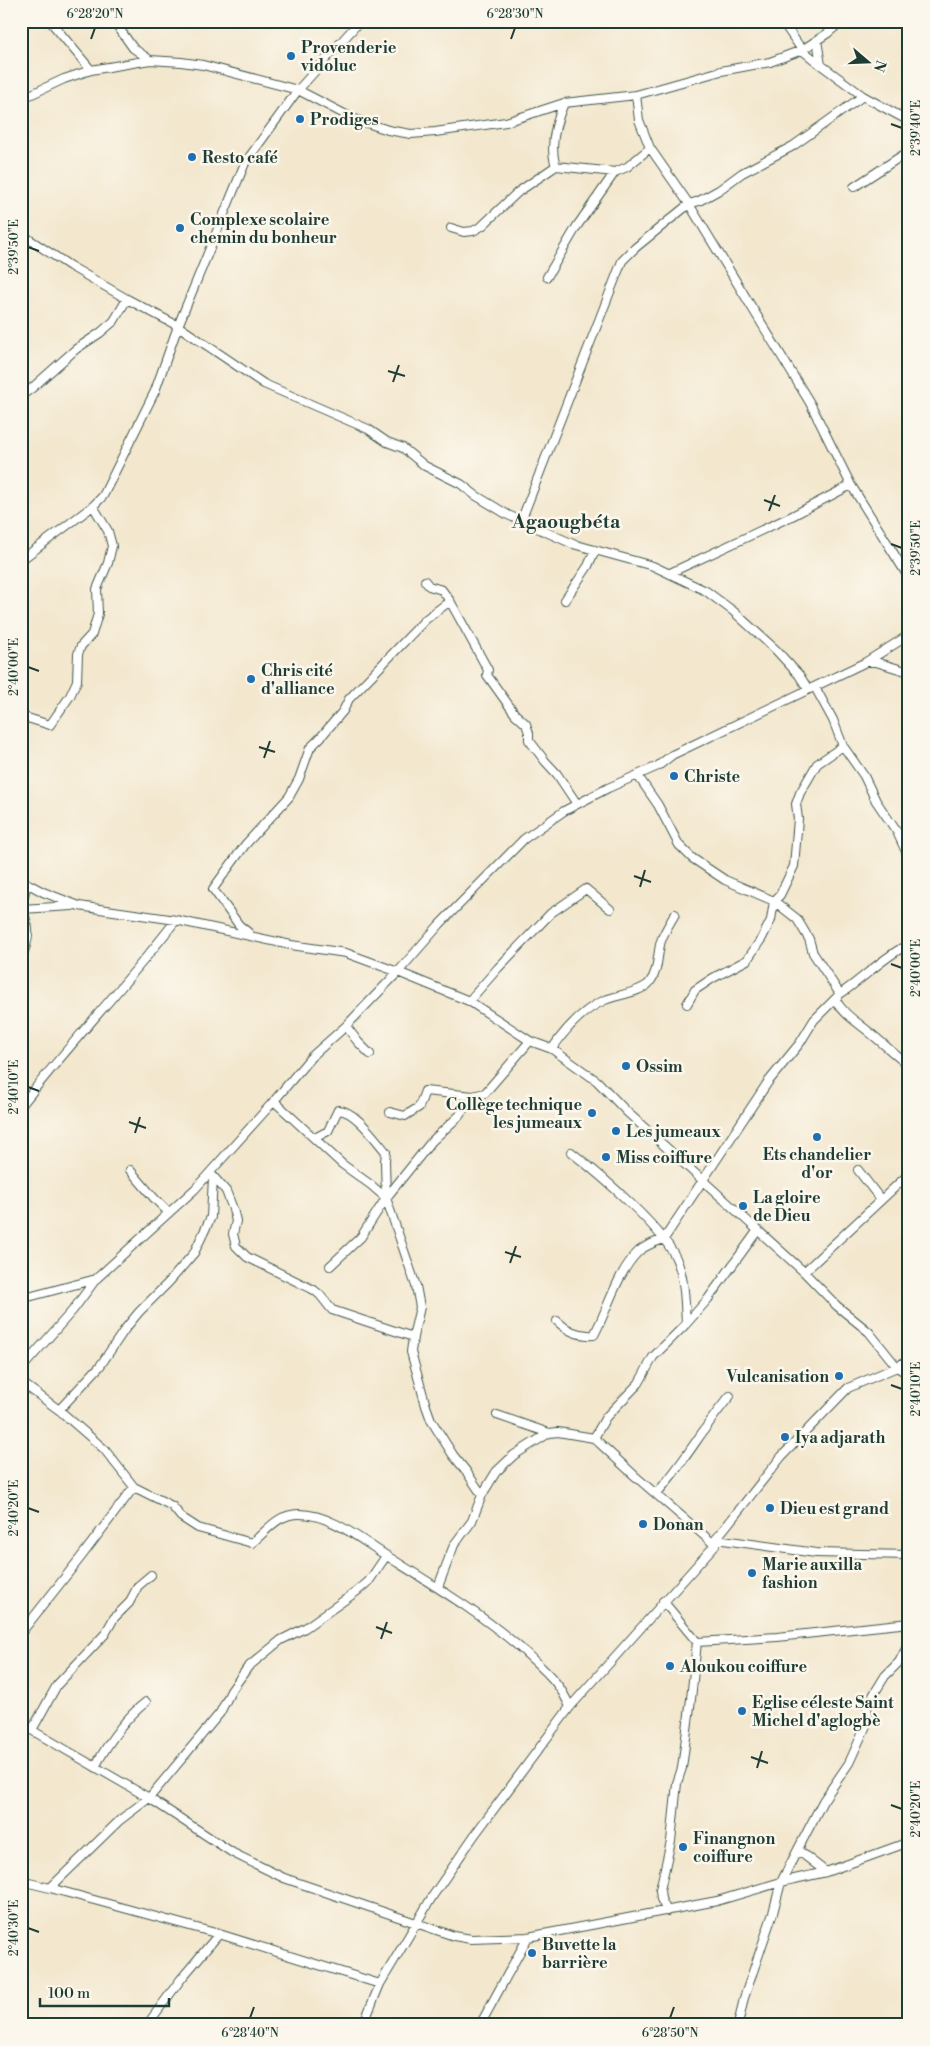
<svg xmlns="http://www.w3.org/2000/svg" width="930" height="2046" font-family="'Libre Bodoni',serif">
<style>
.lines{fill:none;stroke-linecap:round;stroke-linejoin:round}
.street-casing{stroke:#3f564b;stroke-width:10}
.street{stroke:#fff;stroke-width:8}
.ticks{fill:none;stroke:#1f3d34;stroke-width:2}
.poi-dot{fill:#1f6fb2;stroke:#fbf7ec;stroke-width:2}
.labels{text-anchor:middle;stroke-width:5;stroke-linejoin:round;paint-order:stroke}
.poi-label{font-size:16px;font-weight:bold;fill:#1f3d34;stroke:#fbf7ec;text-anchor:start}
.quarter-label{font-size:19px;font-weight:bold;fill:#1f3d34;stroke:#fbf7ec}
.neatline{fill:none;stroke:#1f3d34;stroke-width:2}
.ticks-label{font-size:12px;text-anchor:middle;fill:#1f3d34}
</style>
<rect width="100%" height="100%" fill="#fbf7ec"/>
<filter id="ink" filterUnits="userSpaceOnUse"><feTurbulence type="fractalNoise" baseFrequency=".02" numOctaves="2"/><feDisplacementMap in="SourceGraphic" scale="10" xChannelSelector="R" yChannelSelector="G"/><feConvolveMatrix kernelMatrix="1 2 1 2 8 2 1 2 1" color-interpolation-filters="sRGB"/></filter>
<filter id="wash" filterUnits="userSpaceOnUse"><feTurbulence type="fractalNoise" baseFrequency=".0096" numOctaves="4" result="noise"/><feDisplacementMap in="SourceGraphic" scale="20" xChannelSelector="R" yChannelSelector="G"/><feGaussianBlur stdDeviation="1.12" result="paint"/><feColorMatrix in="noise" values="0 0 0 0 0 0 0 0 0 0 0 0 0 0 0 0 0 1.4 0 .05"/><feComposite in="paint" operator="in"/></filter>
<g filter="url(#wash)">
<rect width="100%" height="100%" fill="#f3e7ce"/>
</g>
<g filter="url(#ink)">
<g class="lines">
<defs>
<path id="street" d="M 50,21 L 91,70
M 114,21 L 133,48 L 150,60
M 782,21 L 802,50 L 821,65 L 863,96 L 909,121
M 817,40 L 821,65
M 636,95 L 639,120 L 650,148 L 689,204 L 810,403 L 851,485 L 909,578
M 21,99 L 64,79 L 91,70 L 150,60 L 181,62 L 203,65 L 298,90 L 352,118 L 388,130 L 411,134 L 435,132 L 506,122 L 564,103 L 636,95 L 721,71 L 770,62 L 802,50 L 828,33 L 842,21
M 556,166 C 549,147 556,122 564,103
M 854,187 L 909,151
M 451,228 L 464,232 L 473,231 L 482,226 L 518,192 L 556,166 L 615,172 L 627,167 L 650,148
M 21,234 L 70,266 L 127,299 L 178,326 L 264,384 L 368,429 L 387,442 L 403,448 L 425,466 L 461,484 L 475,495 L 508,515 L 573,544 L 653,566 L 706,591 L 733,611 L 776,650 L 799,675 L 808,689
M 547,277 L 577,226 L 615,172
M 21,396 L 32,388 L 76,349 L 100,333 L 114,321 L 127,299
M 521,521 L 622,261 L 635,248 L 689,204 L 699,201 L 719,190 L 742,173 L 793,146 L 863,96
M 21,560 L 93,506 L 103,496 L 155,391 L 178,326 L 245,163 L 298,90 L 360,21
M 670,573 L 792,516 L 851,485
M 425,581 L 429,586 L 442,590 L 450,601 L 488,670 L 487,675 L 515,714 L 526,724 L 529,733 L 529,740 L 545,761 L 557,774 L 577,804
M 565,600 L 588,566 L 595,550
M 866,662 L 876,662 L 909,672
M 815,687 L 833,720 L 843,746 L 864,776 L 876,801 L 897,832 L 909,858
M 21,716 L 50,725 L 70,696 L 77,681 L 78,654 L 81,646 L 92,634 L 98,614 L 97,589 L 108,563 L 112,546 L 108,531 L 93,506
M 638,776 L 658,805 L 679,845 L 692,858 L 725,880 L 774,901 L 797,919 L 809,939 L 813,953 L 840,994 C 864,978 883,957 909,944
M 21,880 L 43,892 L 79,906 L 176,920 L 291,945 L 346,953 L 398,972 L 469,1001 L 530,1041 L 552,1049 L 597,1081 L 627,1112 L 804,1272 L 837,1306 L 869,1332 L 897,1367 L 909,1375
M 21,908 L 27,883
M 21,909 L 72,906
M 21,909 C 32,928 29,940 21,959
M 249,933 L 239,925 L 213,889 L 245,845 L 289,797 L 299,779 L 310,748 L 320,738 L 343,711 L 349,699 L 426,619 L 450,601
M 835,999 C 844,1015 856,1021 869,1032 C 883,1043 895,1055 909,1066
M 469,1001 L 498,968 L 551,913 L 586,889 L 610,909
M 687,1004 L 695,990 L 713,978 L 747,960 L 762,938 L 771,920 L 774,901 L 780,895 L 794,866 L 798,819 L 796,804 L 800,793 L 817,764 L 843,746
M 346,1026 L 358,1042 L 370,1054
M 552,1049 C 566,1028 582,1010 605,1000 C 617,995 643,992 650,982 C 659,970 657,954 661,941 C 664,932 670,923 675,914
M 274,1101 L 342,1164 L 371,1185 L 386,1198 L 361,1237 L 330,1266
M 21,1106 C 71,1042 127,984 176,920
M 390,1112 L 405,1116 L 419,1107 L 425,1091 L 473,1096
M 315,1138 L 328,1131 L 338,1110 C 355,1110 375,1139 386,1152 L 385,1161 L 386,1198
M 571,1152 C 598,1173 668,1232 678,1263 C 685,1282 685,1304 686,1324
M 130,1170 L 154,1198 L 169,1213
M 858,1170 L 881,1200
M 213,1176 L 226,1191 L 233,1209 L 236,1221 L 233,1234 L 236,1246 L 247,1257 L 314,1290 L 320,1295 L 332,1310 L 413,1337
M 804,1272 L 909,1174
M 21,1299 L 96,1279
M 557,1321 C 567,1331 580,1336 594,1335 C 608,1309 617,1272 639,1251 C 646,1245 655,1242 664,1239 L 768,1082 L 800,1043 L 814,1020 L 840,994
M 21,1369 L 73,1310 L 96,1279 L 195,1189 L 274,1101 L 311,1057 L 346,1026 L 398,972 L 440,924 L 524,839 L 564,811 L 608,788 L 658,766 L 672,755 L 866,662 L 909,635
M 21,1382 L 59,1410 L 100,1366 L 125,1329 L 139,1312 L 169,1282 L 194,1253 L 211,1217 L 213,1177
M 59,1410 L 104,1449 L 134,1487 L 172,1506 L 181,1517 L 198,1528 L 252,1543 C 267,1531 277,1514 299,1514 C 331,1514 361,1540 387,1556 C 435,1586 482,1614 525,1652 C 545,1671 559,1681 570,1707
M 497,1415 L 549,1433 L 558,1432 L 594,1438 L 635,1476 L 715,1545
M 594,1438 L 606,1417 L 639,1383 L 653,1357 L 686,1324 L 708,1299 L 758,1230
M 656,1494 C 684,1464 703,1427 730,1396
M 482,1495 L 466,1471 L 453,1455 L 431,1420 L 426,1406 L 411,1352 L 413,1337 L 420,1307 L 416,1286 L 386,1198 L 432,1141 L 459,1116 L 473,1096 L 485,1093 L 530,1041
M 716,1539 L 816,1553 L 909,1555
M 438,1587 L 454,1545 L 472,1521 L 482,1495 L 496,1472 L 514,1455 L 549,1433
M 663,1601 L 697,1642 L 691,1699 L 682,1768 L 677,1783 L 671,1841 L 660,1890 L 661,1899 L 667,1911
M 21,1633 L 81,1557 L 134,1487
M 697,1642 L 777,1637 L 909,1623
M 21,1724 L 149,1798 L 233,1853 L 284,1878 L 454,1936 L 471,1939 L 528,1937 L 717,1901 L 781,1882 L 826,1872 L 909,1842
M 32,1730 L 57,1685 L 105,1634 L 114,1618 L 129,1603 L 138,1586 L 151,1575
M 95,1767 C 108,1743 124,1719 146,1702
M 799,1851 L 826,1872
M 21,1881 L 50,1888 L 219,1934 L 380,1984
M 50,1888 L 120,1820 L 149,1798 L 220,1713 L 231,1691 L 248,1667 L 281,1640 L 305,1628 L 356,1592 L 369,1581 L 386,1556
M 147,2025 L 181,1979 L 219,1934
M 363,2025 L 380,1984 L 432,1897 L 476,1833 L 570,1707 L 715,1545 L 716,1539 L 782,1456 L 848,1388 L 897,1367 L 909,1359
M 480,2025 L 528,1937
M 738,2025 L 744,1998 L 773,1913 L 781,1882 L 823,1801 L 849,1763 L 869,1719 L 867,1708 L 874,1694 L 885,1676 L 899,1662 L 909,1643"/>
</defs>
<use href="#street" class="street-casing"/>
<use href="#street" class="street"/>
</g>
</g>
<path class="ticks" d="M 91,39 L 95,28M 511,39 L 515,28M 891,124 L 902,128M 28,247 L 39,251M 388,371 L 405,376M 393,382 L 399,365M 764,500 L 780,506M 769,511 L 775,495M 891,544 L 902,548M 28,667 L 39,671M 259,747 L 275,752M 264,758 L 270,741M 634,876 L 651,882M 640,887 L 645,870M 891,964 L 902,968M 28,1087 L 39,1091M 129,1122 L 146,1128M 135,1133 L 140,1117M 505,1252 L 521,1257M 510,1263 L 516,1246M 891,1385 L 902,1389M 28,1508 L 39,1512M 376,1627 L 392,1633M 381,1639 L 387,1622M 751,1757 L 768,1763M 757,1768 L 762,1751M 891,1805 L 902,1809M 28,1928 L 39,1932M 250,2018 L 254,2007M 670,2018 L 674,2007"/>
<g class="poi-dot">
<circle cx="291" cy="56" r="5"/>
<circle cx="300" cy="119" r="5"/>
<circle cx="192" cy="157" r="5"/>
<circle cx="180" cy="228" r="5"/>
<circle cx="251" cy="679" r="5"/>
<circle cx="674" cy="776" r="5"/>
<circle cx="626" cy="1066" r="5"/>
<circle cx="592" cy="1113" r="5"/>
<circle cx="616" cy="1131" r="5"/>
<circle cx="817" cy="1137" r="5"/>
<circle cx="606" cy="1157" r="5"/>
<circle cx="743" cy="1206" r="5"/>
<circle cx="839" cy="1376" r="5"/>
<circle cx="785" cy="1437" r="5"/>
<circle cx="770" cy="1508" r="5"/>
<circle cx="643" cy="1524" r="5"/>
<circle cx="752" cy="1573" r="5"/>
<circle cx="670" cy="1666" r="5"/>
<circle cx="742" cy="1711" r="5"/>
<circle cx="683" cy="1847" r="5"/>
<circle cx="532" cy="1953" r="5"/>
</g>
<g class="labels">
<g class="poi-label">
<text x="301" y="53">Provenderie<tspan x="301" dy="18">vidoluc</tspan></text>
<text x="310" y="125">Prodiges</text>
<text x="202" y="163">Resto café</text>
<text x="190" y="225">Complexe scolaire<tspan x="190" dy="18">chemin du bonheur</tspan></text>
<text x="261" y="676">Chris cité<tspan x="261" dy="18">d'alliance</tspan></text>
<text x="684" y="782">Christe</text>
<text x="636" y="1072">Ossim</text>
<text x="582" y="1110" text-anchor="end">Collège technique<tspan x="582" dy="18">les jumeaux</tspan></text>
<text x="626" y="1137">Les jumeaux</text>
<text x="817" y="1160" text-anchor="middle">Ets chandelier<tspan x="817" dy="18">d'or</tspan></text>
<text x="616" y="1163">Miss coiffure</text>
<text x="753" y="1203">La gloire<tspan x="753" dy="18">de Dieu</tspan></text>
<text x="829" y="1382" text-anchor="end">Vulcanisation</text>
<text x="795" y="1443">Iya adjarath</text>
<text x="780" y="1514">Dieu est grand</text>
<text x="653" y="1530">Donan</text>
<text x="762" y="1570">Marie auxilla<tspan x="762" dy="18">fashion</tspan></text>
<text x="680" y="1672">Aloukou coiffure</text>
<text x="752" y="1708">Eglise céleste Saint<tspan x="752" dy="18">Michel d'aglogbè</tspan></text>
<text x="693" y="1844">Finangnon<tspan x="693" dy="18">coiffure</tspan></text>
<text x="542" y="1950">Buvette la<tspan x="542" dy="18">barrière</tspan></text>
</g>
<g class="quarter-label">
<text x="566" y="528">Agaougbéta</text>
</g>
</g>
<rect width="930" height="2046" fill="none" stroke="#fbf7ec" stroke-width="55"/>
<g transform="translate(868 62) rotate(109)" stroke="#fbf7ec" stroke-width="4" paint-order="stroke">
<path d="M0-4L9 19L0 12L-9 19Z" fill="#1f3d34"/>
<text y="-8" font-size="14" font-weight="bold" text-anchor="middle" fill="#1f3d34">N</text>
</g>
<path d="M40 1998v8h129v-8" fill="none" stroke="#1f3d34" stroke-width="2.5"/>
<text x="48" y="1998" font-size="15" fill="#1f3d34" stroke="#fbf7ec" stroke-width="4" paint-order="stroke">100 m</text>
<rect x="28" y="28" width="874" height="1990" class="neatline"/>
<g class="ticks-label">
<text x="95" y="18">6°28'20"N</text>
<text x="515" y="18">6°28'30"N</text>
<text transform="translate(916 128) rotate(-90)" y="4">2°39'40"E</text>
<text transform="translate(14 247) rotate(-90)" y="4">2°39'50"E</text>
<text transform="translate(916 548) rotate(-90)" y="4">2°39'50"E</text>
<text transform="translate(14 667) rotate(-90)" y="4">2°40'00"E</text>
<text transform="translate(916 968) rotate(-90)" y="4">2°40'00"E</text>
<text transform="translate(14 1087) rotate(-90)" y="4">2°40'10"E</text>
<text transform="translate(916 1389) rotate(-90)" y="4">2°40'10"E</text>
<text transform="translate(14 1508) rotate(-90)" y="4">2°40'20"E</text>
<text transform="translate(916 1809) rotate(-90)" y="4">2°40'20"E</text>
<text transform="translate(14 1928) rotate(-90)" y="4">2°40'30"E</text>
<text x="250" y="2037">6°28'40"N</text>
<text x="670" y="2037">6°28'50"N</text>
</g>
</svg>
